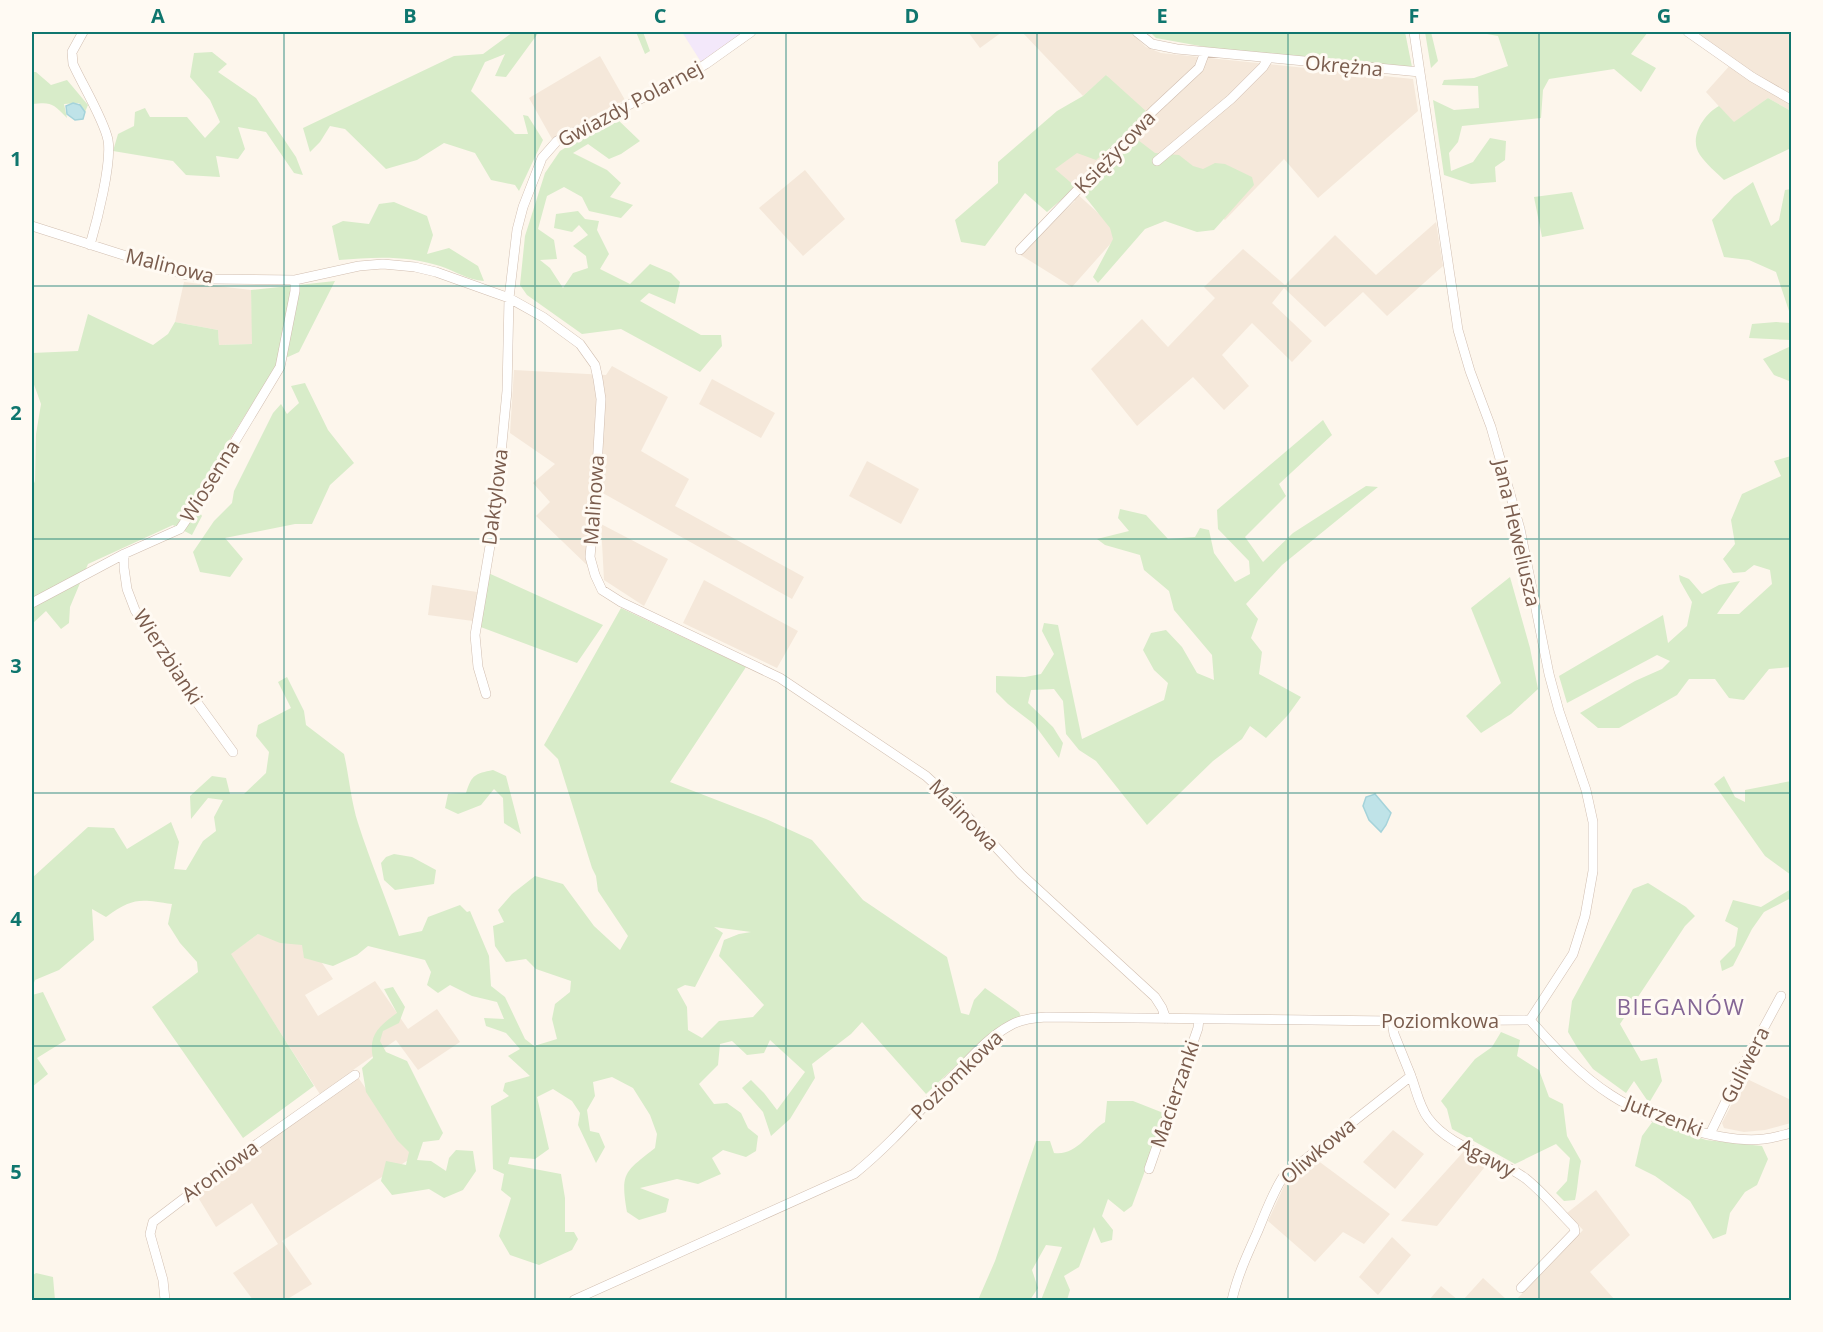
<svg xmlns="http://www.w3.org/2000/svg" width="1823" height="1332" font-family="'Open Sans',sans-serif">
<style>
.residential{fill:#f5e8da}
.education{fill:#f3e8fa}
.green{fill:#d8ecc9;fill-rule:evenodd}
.water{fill:#bfe3e8;stroke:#a5d3da;stroke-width:1.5}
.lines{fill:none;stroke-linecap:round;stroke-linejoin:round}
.minor-casing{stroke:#d1beb0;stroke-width:10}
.minor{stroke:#fff;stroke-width:9}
.grid{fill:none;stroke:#0f766e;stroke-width:1.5;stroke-opacity:0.55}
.labels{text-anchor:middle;stroke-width:6;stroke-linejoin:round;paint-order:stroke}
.street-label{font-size:20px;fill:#7a5c4d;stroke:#fffaf3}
.quarter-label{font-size:22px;letter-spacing:1.5px;fill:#846695;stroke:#fffaf3}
.neatline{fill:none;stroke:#0f766e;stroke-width:2}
.grid-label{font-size:20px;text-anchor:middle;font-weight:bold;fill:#0f766e}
</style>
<rect width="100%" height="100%" fill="#fdf6ec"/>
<path class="residential" d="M 968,32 L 1002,32 L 980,48 Z
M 1022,32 L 1131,32 L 1146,47 L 1161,53 L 1413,79 L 1418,111 L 1318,198 L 1284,159 L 1225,220 L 1124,135 L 1107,75 L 1083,96 Z
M 1684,32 L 1791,32 L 1791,111 L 1768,98 L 1734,123 L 1706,92 L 1732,63 Z
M 600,56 L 625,100 L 552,139 L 529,98 Z
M 1081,138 L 1106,160 L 1074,191 L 1120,233 L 1072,287 L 1019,254 L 1075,201 L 1046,172 Z
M 805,170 L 845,219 L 803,256 L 759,208 Z
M 1436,222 L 1443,266 L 1387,316 L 1363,292 L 1325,327 L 1284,288 L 1272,303 L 1312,341 L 1292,362 L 1252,323 L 1222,355 L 1249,386 L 1224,410 L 1193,377 L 1137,426 L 1091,369 L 1142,319 L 1168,347 L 1215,298 L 1204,287 L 1243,249 L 1285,285 L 1335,235 L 1376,275 Z
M 184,282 L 251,290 L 253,344 L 219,345 L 218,330 L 175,322 Z
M 612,366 L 668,397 L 641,451 L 689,479 L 675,506 L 804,577 L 792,599 L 592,487 L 587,532 L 589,567 L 536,516 L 550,502 L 533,483 L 555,464 L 510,433 L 514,370 L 606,375 Z
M 712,379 L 775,413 L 761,438 L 699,404 Z
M 867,461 L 919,489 L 901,524 L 849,496 Z
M 601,524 L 668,559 L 644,606 L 604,580 Z
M 704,580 L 798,631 L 777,668 L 683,623 Z
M 432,585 L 477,592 L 473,621 L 428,615 Z
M 258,934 L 309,944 L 333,979 L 305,995 L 318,1016 L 375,981 L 408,1029 L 437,1009 L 460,1042 L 418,1070 L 396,1040 L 353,1070 L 413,1157 L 282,1241 L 312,1284 L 286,1300 L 253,1300 L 233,1273 L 278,1244 L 252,1203 L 216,1227 L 196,1194 L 323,1099 L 230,954 Z
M 1745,1078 L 1791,1100 L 1791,1123 L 1765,1130 L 1744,1132 L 1724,1128 L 1722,1123 Z
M 1393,1130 L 1424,1154 L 1395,1189 L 1363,1162 Z
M 1465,1150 L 1488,1163 L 1437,1226 L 1401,1221 Z
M 1317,1160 L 1390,1214 L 1364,1244 L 1343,1232 L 1315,1262 L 1268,1221 L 1285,1184 Z
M 1596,1190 L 1630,1235 L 1590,1272 L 1615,1300 L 1516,1300 L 1583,1230 L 1567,1213 Z
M 1392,1237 L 1411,1255 L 1378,1295 L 1359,1277 Z
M 1483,1278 L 1507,1300 L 1463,1300 Z
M 1441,1286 L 1458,1300 L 1429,1300 Z"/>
<path class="education" d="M 682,32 L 743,32 L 701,62 Z"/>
<path class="green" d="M 513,32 L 539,32 L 506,77 L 495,76 L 505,54 L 485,62 L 471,91 L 515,134 L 528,134 L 523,115 L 528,116 L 543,140 L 519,191 L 515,185 L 491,180 L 475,153 L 444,143 L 417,160 L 386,169 L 345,129 L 330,126 L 320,142 L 310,152 L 303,128 L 454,56 L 483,54 Z
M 636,32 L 643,32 L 650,51 L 645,54 Z
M 1150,32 L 1405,32 L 1412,67 L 1211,48 L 1156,38 Z
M 1425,32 L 1431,32 L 1438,61 L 1431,68 Z
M 1476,32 L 1648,32 L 1631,54 L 1656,68 L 1641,92 L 1614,69 L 1549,79 L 1543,90 L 1541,118 L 1462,126 L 1458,142 L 1449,153 L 1451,171 L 1473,162 L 1490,138 L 1506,141 L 1505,160 L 1495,167 L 1496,182 L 1471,184 L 1444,175 L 1433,100 L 1454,110 L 1479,108 L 1478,86 L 1442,85 L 1444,80 L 1474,78 L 1508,66 L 1498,36 Z
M 212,52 L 227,64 L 218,72 L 256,98 L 296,157 L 303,175 L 294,173 L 266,132 L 238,127 L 245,149 L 238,159 L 216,156 L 220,177 L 186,175 L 173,161 L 113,151 L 118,134 L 134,126 L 135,112 L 145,108 L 150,117 L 187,117 L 205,138 L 220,122 L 210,100 L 190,77 L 194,53 Z
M 32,72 L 36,72 L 51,85 L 67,80 L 88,105 L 85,112 L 79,103 L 64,104 L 67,118 C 52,103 52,102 32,104 Z
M 1106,75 L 1147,112 L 1130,129 L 1138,140 L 1155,153 L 1179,155 L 1193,166 L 1203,169 L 1215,163 L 1225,164 L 1252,177 L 1254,185 L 1214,230 L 1197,232 L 1165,221 L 1145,229 L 1098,283 L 1093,277 L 1113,239 L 1110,228 L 1083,194 L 1131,141 L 1125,135 L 1096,160 L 1077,153 L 1055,169 L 1076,187 L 1047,212 L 1025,193 L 985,246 L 961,242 L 955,220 L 998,183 L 998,162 L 1057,111 L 1083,96 Z
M 1768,98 L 1791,111 L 1791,148 L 1724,180 C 1716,172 1706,164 1700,155 C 1688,138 1704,114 1719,106 L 1734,122 Z
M 615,117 L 640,141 L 621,154 L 609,159 L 588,144 L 573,153 L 607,170 L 621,183 L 610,197 L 633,205 L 621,218 L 589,211 L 582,197 L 564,187 L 547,196 L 538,229 L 554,240 L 557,259 L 540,260 L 550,268 L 563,288 L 573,273 L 588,268 L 586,256 L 573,246 L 588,235 L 579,225 L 572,232 L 554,228 L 556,214 L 578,211 L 585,219 L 599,221 L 597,230 L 609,254 L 600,269 L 630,284 L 650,264 L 671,273 L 680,282 L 675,304 L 649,293 L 640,301 L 701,335 L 721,335 L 722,346 L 700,372 L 621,329 L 582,334 L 527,295 L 520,285 L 525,236 L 545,173 L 560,151 Z
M 1753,182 L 1771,226 L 1779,220 L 1785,190 L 1791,189 L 1791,317 L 1776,272 L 1749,260 L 1724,257 L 1712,220 L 1734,196 Z
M 1572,192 L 1584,229 L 1542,237 L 1534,197 Z
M 394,202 L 427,216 L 433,235 L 427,254 L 449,248 L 478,266 L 484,281 C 468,280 455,271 440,266 C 407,255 373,257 339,260 L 332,226 L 343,221 L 369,224 L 379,204 Z
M 335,281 L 299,352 L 279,361 L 192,500 L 202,516 L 192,535 L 173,525 L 88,564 L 70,607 L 69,623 L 61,629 L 46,611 L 32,624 L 34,596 L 32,595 L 32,488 L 35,481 L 36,434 L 41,404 L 32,379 L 32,353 L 78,351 L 88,314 L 153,345 L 168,334 L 175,322 L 218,330 L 219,345 L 252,344 L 251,290 Z
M 1776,322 L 1791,323 L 1792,379 L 1789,381 L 1774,375 L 1763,359 L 1789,347 L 1791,340 L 1749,338 L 1752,324 Z
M 305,383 L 328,430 L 354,463 L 330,485 L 312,524 L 295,524 L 225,538 L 243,559 L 230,577 L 200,572 L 193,552 L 214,521 L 232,503 L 234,491 L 273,413 L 281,404 L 287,414 L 299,403 L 291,386 Z
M 1323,420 L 1332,435 L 1279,484 L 1286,496 L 1245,537 L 1263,562 L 1293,533 L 1366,486 L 1378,487 L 1282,565 L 1246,604 L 1258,619 L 1251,638 L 1262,652 L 1259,674 L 1301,697 L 1288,715 L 1266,738 L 1250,726 L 1242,739 L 1213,761 L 1147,825 L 1096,761 L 1079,750 L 1066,734 L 1063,701 L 1054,689 L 1031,690 L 1028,703 L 1053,727 L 1063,743 L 1059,758 L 1034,724 L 1008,704 L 996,692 L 996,676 L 1025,677 L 1041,674 L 1054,654 L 1042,631 L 1044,623 L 1058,625 L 1082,739 L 1164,700 L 1168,683 L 1154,670 L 1143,650 L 1151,633 L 1166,630 L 1182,647 L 1197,673 L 1214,680 L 1212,655 L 1174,610 L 1169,591 L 1144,570 L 1140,555 L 1105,545 L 1097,539 L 1129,531 L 1118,518 L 1120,509 L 1146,515 L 1168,539 L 1195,537 L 1200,528 L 1209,530 L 1214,553 L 1235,582 L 1250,574 L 1249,561 L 1218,529 L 1217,510 Z
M 1791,456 L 1791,667 L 1769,669 L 1744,700 L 1729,698 L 1715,679 L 1689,679 L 1677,695 L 1619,728 L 1598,728 L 1580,713 L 1635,681 L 1662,669 L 1670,661 L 1657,655 L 1567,703 L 1559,676 L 1663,615 L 1668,643 L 1687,626 L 1692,602 L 1680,581 L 1679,575 L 1689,579 L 1702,594 L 1719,585 L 1740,581 L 1717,614 L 1739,614 L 1772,584 L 1770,570 L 1754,565 L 1745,572 L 1733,573 L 1723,559 L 1735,544 L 1731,520 L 1742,494 L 1781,476 L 1774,461 Z
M 486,572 L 603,625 L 577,663 L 478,626 Z
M 1510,577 L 1530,648 L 1538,689 L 1511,714 L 1481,733 L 1466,716 L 1501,683 L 1471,608 Z
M 621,608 L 746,667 L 670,782 L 766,819 L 812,840 L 863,900 L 947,957 L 961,1013 L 969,1015 L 974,1000 L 985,988 L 1019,1012 L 1021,1017 L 992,1032 L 926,1094 L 862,1022 L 851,1034 L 812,1064 L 815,1078 L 790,1119 L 771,1136 L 763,1112 L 742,1088 L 751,1080 L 764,1093 L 777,1110 L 805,1072 L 770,1040 L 764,1053 L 747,1055 L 732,1041 L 720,1044 L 718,1065 L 699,1084 L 714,1104 L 727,1103 L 741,1113 L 748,1128 L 758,1136 L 756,1151 L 746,1157 L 723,1150 L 712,1158 L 721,1174 L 698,1184 L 677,1179 L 640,1188 L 669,1199 L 666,1212 L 639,1220 L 627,1212 C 620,1172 625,1172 655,1148 L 657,1134 L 650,1115 L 633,1088 L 612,1077 L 593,1082 L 595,1096 L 587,1110 L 590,1131 L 599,1133 L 605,1147 L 596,1163 L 578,1125 L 580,1113 L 572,1101 L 553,1089 L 537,1097 L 549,1149 L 535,1159 L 510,1157 L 508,1164 L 561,1174 L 565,1198 L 565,1232 L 574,1232 L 578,1239 L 572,1250 L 539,1265 L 510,1255 L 499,1236 L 511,1198 L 501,1190 L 504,1174 L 493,1169 L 491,1106 L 509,1096 L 503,1091 L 505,1083 L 530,1076 L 508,1056 L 520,1049 L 506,1033 L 486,1026 L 484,1018 L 504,1019 L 497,1002 L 472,996 L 450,985 L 438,993 L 427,985 L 431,972 L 425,960 L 368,946 L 357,955 L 333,966 L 304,958 L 302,945 L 280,943 L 258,934 L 231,954 L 314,1086 L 243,1138 L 152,1007 L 198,972 L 197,962 L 180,943 L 168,924 L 172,904 C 140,899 133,897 106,917 L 92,909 L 94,940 L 59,970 L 35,980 L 32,988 L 32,878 L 88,827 L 114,828 L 127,849 L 171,822 L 179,842 L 174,869 L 186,870 L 203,841 L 216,831 L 214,817 L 223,800 L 208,798 L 191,819 L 190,796 L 212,776 L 226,778 L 230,794 L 244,794 L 266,773 L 269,752 L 256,736 L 258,725 L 291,708 L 278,682 L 287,677 L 304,711 L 306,725 L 344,754 C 349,776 351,801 358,823 C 370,861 386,898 399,936 L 422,931 L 428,917 L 460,905 L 467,912 L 470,911 L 489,956 L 491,986 L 505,997 L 525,1039 L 534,1046 L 557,1039 L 552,1019 L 555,1004 L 570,992 L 571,981 L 536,969 L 526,959 L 506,962 L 495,946 L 493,926 L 504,922 L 498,910 L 512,894 L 535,876 L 563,884 L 594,926 L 620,950 L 628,936 L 598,891 L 596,876 L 592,868 L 558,759 L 544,745 ZM 714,927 L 751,932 L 739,934 L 724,940 L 719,956 L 764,1005 L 753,1017 L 719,1021 L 702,1038 L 688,1030 L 687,1007 L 677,989 L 685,985 L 695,987 L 723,933 Z
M 493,770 L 506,776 L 521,834 L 504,823 L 503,798 L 494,789 L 481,805 L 458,814 L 445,808 L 448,794 L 466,793 C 472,774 475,774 493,770 Z
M 1724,776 L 1735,797 L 1745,802 L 1745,790 L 1791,781 L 1791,875 L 1765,856 L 1714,784 Z
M 394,854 L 412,857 L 436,870 L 434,884 L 395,890 L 384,880 L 381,863 L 386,857 Z
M 1648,883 L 1686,907 L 1695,916 L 1685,926 L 1620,1024 L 1641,1061 L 1657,1058 L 1662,1081 L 1649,1103 L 1634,1081 L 1626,1093 L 1593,1069 L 1578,1049 L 1568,1032 L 1572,1001 L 1633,889 Z
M 1791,889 L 1791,898 L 1764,912 L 1752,929 L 1733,966 L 1722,971 L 1720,961 L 1735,946 L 1738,928 L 1725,921 L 1733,900 L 1761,907 Z
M 393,987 L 405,1007 L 399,1023 L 383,1031 L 380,1041 L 386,1052 L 407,1061 L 443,1133 L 439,1140 L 423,1142 L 417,1160 L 431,1161 L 446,1171 L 449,1158 L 456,1150 L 473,1151 L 476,1171 L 463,1190 L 444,1198 L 429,1189 L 392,1195 L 381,1181 L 386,1161 L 406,1165 L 409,1152 L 397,1140 L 366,1092 L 362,1068 L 373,1058 C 368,1035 379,1026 397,1013 L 384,989 Z
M 43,992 L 66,1040 L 37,1058 L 48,1074 L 32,1087 L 32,995 Z
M 1501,1032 L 1520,1040 L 1517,1056 L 1539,1070 L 1549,1097 L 1563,1104 L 1567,1136 L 1581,1161 C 1578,1175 1578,1187 1575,1200 L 1564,1201 L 1556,1193 L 1567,1181 L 1570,1158 L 1556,1144 L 1515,1164 L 1452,1129 L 1447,1109 L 1441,1101 L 1475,1059 L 1492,1047 Z
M 1107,1101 L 1133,1101 L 1166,1114 L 1132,1206 L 1124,1212 L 1108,1199 L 1102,1216 L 1113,1230 L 1112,1240 L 1101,1243 L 1094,1227 L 1079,1267 L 1064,1276 L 1070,1290 L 1067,1300 L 1041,1300 L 1062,1247 L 1046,1245 L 1032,1270 L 1038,1288 L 1030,1300 L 978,1300 L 995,1261 L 1036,1141 L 1050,1141 L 1054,1153 C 1077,1156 1087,1133 1105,1122 Z
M 1653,1121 L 1706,1140 L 1762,1146 L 1768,1159 L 1757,1185 L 1745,1192 L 1730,1213 L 1726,1234 L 1713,1239 L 1690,1201 L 1655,1176 L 1635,1166 L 1642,1136 Z
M 36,1273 L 53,1277 L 55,1300 L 32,1300 L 32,1276 Z"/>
<path class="water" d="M 73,103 L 80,105 L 85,112 L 83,119 L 75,120 L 67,114 L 66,106 Z
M 1375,794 L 1391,813 L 1386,825 L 1381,832 L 1369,820 L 1363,806 L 1366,797 Z"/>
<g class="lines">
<defs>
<path id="minor" d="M 83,32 L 72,52 L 73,64 C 82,84 104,120 108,140 C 112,163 97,221 90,245
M 1137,32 L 1152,44 L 1177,49 L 1420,72
M 1414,32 L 1458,330 L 1470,371 L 1491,427 L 1520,529 L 1549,674 L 1559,711 L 1586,790 L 1593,822 L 1593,871 L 1585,916 L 1573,954 L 1530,1020
M 1688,32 L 1752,77 L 1792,100
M 1157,161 L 1231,99 L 1263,67 L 1268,59
M 32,226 L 183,274 L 210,279 L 295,280 L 359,266 L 383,264 L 415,267 L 436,272 L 509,298 L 543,317 L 580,344 L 595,365 L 598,379 L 601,399 L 595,502 L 590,557 L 595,575 L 602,590 L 621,602 L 780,678 L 926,776 L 951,799 L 1021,874 L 1155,997 L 1162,1008 L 1166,1019
M 1020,250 L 1153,111 L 1199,68 L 1205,52
M 124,554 L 124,568 L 127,589 L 135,610 L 177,675 L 233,752
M 32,603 L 124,554 L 180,529 L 199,501 L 280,367 L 295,291 L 295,280
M 486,694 L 478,667 L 475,635 L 495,516 L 507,391 L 509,298 L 517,230 L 523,207 L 542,158 L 557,141 L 686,76 L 706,64 L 751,32
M 1530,1020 C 1554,1047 1581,1076 1611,1095 C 1648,1119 1721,1144 1764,1139 C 1773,1138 1783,1135 1792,1133
M 1411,1076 C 1416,1089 1419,1106 1428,1118 C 1451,1149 1495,1156 1525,1178 C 1543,1192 1558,1211 1574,1227 L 1575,1232 L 1521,1288
M 1710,1134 L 1742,1068 L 1781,996
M 1149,1169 L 1198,1028 L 1199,1019
M 165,1300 L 163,1280 L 150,1234 L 153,1222 L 237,1158 L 355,1075
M 574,1300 L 854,1174 C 890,1145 920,1110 952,1077 C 970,1059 988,1037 1011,1025 C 1022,1019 1034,1018 1046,1017 L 1392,1021 L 1530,1020
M 1232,1300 C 1237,1277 1247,1255 1257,1233 C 1265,1214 1272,1194 1283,1177 L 1411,1076 L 1394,1034 L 1392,1021"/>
</defs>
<use href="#minor" class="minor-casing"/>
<use href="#minor" class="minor"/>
</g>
<path class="grid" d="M 284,32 L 284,1300M 535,32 L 535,1300M 786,32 L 786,1300M 1037,32 L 1037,1300M 1288,32 L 1288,1300M 1539,32 L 1539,1300M 32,286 L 1792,286M 32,539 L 1792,539M 32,793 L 1792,793M 32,1046 L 1792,1046"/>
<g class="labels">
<g class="street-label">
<text transform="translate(1344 66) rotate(5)" y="7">Okrężna</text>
<text transform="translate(630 104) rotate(-28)" y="7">Gwiazdy Polarnej</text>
<text transform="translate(1115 152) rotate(-46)" y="7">Księżycowa</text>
<text transform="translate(170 266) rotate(14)" y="7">Malinowa</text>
<text transform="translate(210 481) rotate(-58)" y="7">Wiosenna</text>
<text transform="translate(495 497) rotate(-83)" y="7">Daktylowa</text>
<text transform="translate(594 500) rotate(-86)" y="7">Malinowa</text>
<text transform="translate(1517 533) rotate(77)" y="7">Jana Heweliusza</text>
<text transform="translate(168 657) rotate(57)" y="7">Wierzbianki</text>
<text transform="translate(964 815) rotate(46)" y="7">Malinowa</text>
<text x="1440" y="1028">Poziomkowa</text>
<text transform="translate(1745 1065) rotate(-63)" y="7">Guliwera</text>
<text transform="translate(957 1075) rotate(-44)" y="7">Poziomkowa</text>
<text transform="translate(1175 1094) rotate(-71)" y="7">Macierzanki</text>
<text transform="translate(1664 1116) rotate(21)" y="7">Jutrzenki</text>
<text transform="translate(1318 1151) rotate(-40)" y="7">Oliwkowa</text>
<text transform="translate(1487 1158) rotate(28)" y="7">Agawy</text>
<text transform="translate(220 1171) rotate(-36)" y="7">Aroniowa</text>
</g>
<g class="quarter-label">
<text x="1681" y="1015">BIEGANÓW</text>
</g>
</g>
<rect width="1823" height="1332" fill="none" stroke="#fffaf3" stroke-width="66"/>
<rect x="33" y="33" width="1757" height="1266" class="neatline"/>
<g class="grid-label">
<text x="158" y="23">A</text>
<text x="410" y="23">B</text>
<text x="660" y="23">C</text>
<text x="912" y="23">D</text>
<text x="1162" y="23">E</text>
<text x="1414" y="23">F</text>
<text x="1664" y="23">G</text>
<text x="16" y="166">1</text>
<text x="16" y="420">2</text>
<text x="16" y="673">3</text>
<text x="16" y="926">4</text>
<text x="16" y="1179">5</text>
</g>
</svg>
